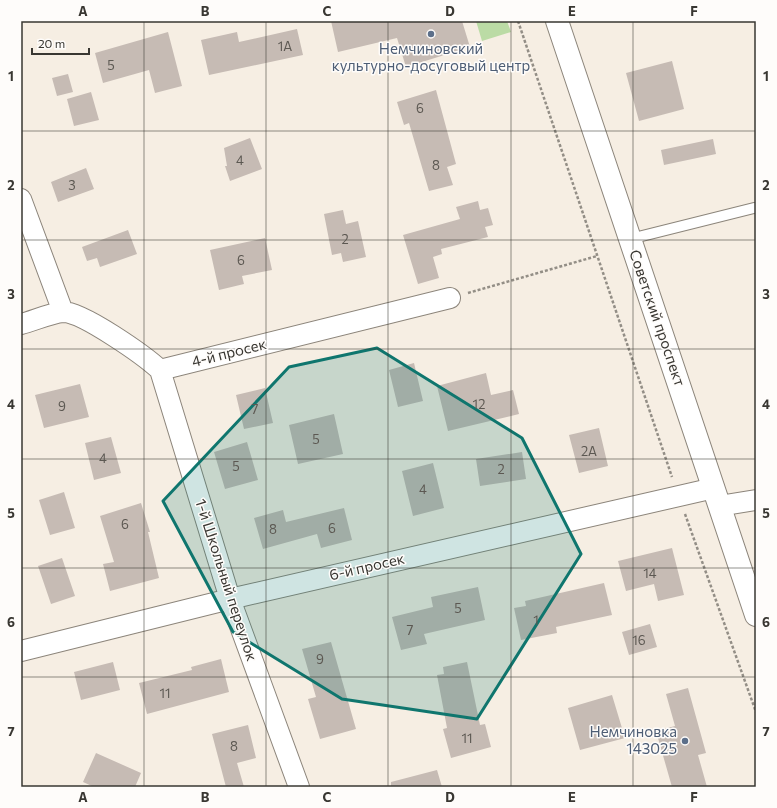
<svg xmlns="http://www.w3.org/2000/svg" width="777" height="808" font-family="Commissioner,sans-serif">
<style>
.green{fill:#bbdba5}
.building{fill:#c6bbb4}
.lines{fill:none;stroke-linecap:round;stroke-linejoin:round}
.lane-casing{stroke:#8c857b;stroke-width:12}
.street-casing{stroke:#8c857b;stroke-width:22}
.secondary-casing{stroke:#8c857b;stroke-width:24}
.path{stroke:#938e86;stroke-width:2.5;stroke-dasharray:3 2;stroke-linecap:butt}
.lane{stroke:#fff;stroke-width:10}
.street{stroke:#fff;stroke-width:20}
.secondary{stroke:#fff;stroke-width:22}
.marked{fill:#0f766e;fill-opacity:0.2;stroke:#0f766e;stroke-width:3;stroke-linejoin:round}
.grid{fill:none;stroke:#393732;stroke-width:1;stroke-opacity:0.55}
.service-dot{fill:#5c6f8a;stroke:#fefcfa;stroke-width:1.5}
.labels{text-anchor:middle;stroke-width:3;stroke-linejoin:round;paint-order:stroke}
.number-label{font-size:13px;fill:#5c5852}
.service-label{font-size:15px;fill:#4e5e75;stroke:#fefcfa}
.street-label{font-size:15px;fill:#393732;stroke:#fefcfa}
.neatline{fill:none;stroke:#393732;stroke-width:1.5}
.grid-label{font-size:13px;text-anchor:middle;font-weight:bold;fill:#393732}
</style>
<rect width="100%" height="100%" fill="#f6eee3"/>
<path class="green" d="M 476,21 L 507,21 L 511,32 L 482,41 Z"/>
<path class="building" d="M 331,21 L 462,21 L 470,47 L 406,67 L 397,38 L 338,52 Z
M 297,29 L 303,55 L 209,75 L 201,40 L 237,32 L 239,42 Z
M 168,32 L 182,86 L 155,93 L 149,70 L 103,83 L 95,53 Z
M 672,61 L 684,109 L 639,121 L 626,73 Z
M 68,74 L 73,92 L 57,96 L 52,78 Z
M 436,90 L 456,164 L 447,167 L 453,185 L 429,191 L 409,123 L 404,125 L 397,102 Z
M 91,92 L 99,120 L 74,126 L 67,99 Z
M 250,138 L 262,169 L 230,181 L 225,166 L 227,166 L 224,148 Z
M 713,139 L 716,154 L 664,165 L 661,150 Z
M 86,168 L 94,189 L 58,202 L 51,182 Z
M 478,201 L 480,210 L 488,208 L 493,225 L 485,227 L 488,237 L 441,249 L 442,254 L 433,257 L 439,278 L 418,284 L 403,235 L 460,219 L 456,207 Z
M 343,210 L 346,224 L 358,221 L 366,257 L 343,262 L 341,253 L 332,255 L 324,214 Z
M 128,230 L 137,254 L 100,267 L 97,258 L 87,261 L 82,247 Z
M 265,238 L 272,270 L 242,276 L 244,284 L 219,290 L 210,250 Z
M 414,363 L 423,401 L 398,407 L 389,370 Z
M 486,373 L 491,395 L 513,390 L 519,414 L 448,431 L 437,386 Z
M 80,384 L 89,417 L 44,428 L 35,395 Z
M 265,388 L 273,423 L 244,429 L 236,395 Z
M 334,414 L 343,454 L 298,464 L 289,425 Z
M 599,428 L 608,466 L 579,473 L 569,435 Z
M 111,437 L 121,473 L 94,480 L 85,443 Z
M 247,442 L 258,480 L 225,489 L 214,452 Z
M 522,452 L 526,479 L 480,486 L 476,459 Z
M 433,463 L 444,508 L 413,516 L 402,471 Z
M 64,492 L 75,528 L 50,535 L 39,500 Z
M 141,503 L 150,532 L 148,532 L 159,578 L 110,591 L 103,564 L 114,562 L 100,516 Z
M 344,508 L 352,540 L 321,548 L 317,534 L 263,549 L 254,518 L 283,510 L 286,522 Z
M 672,548 L 684,595 L 658,601 L 654,584 L 626,591 L 618,561 Z
M 62,558 L 75,596 L 51,604 L 38,566 Z
M 604,583 L 612,615 L 556,627 L 557,633 L 521,640 L 514,608 L 526,606 L 525,601 Z
M 478,587 L 485,620 L 424,634 L 427,644 L 401,650 L 392,617 L 433,607 L 431,597 Z
M 650,624 L 657,647 L 629,655 L 622,632 Z
M 331,642 L 356,729 L 320,739 L 308,699 L 316,697 L 302,649 Z
M 221,659 L 229,692 L 147,714 L 139,683 L 192,670 L 191,667 Z
M 113,662 L 120,690 L 81,700 L 74,672 Z
M 467,662 L 480,725 L 485,724 L 491,747 L 451,758 L 443,729 L 447,728 L 437,675 L 444,674 L 443,667 Z
M 688,688 L 706,753 L 698,755 L 707,787 L 672,787 L 656,731 L 675,726 L 666,694 Z
M 612,695 L 625,738 L 580,750 L 568,708 Z
M 248,725 L 256,758 L 237,763 L 244,787 L 226,787 L 212,734 Z
M 96,753 L 141,773 L 135,787 L 94,787 L 83,782 Z
M 437,770 L 442,787 L 391,787 L 391,782 Z"/>
<g class="lines">
<defs>
<path id="lane" d="M 630,239 L 754,208"/>
<path id="street" d="M 21,199 L 63,312
M 21,324 C 33,321 51,313 63,312 C 83,312 145,356 160,370 L 450,298
M 160,370 L 230,599 L 299,787
M 719,506 L 756,500
M 21,651 L 230,599 L 714,488"/>
<path id="secondary" d="M 557,21 L 756,615"/>
</defs>
<use href="#lane" class="lane-casing"/>
<use href="#street" class="street-casing"/>
<use href="#secondary" class="secondary-casing"/>
<path class="path" d="M 518,21 L 672,477
M 468,293 L 597,256
M 685,514 L 756,712"/>
<use href="#lane" class="lane"/>
<use href="#street" class="street"/>
<use href="#secondary" class="secondary"/>
</g>
<path class="marked" d="M 377,348 L 522,438 L 581,554 L 477,719 L 342,699 L 233,632 L 163,501 L 289,367 Z"/>
<path class="grid" d="M 144,21 L 144,787M 266,21 L 266,787M 388,21 L 388,787M 511,21 L 511,787M 633,21 L 633,787M 21,131 L 756,131M 21,240 L 756,240M 21,349 L 756,349M 21,459 L 756,459M 21,568 L 756,568M 21,677 L 756,677"/>
<g class="service-dot">
<circle cx="431" cy="34" r="4"/>
<circle cx="685" cy="741" r="4"/>
</g>
<g class="labels">
<g class="number-label">
<text x="285" y="51">1А</text>
<text x="111" y="70">5</text>
<text x="420" y="113">6</text>
<text x="240" y="165">4</text>
<text x="436" y="170">8</text>
<text x="72" y="190">3</text>
<text x="345" y="244">2</text>
<text x="241" y="265">6</text>
<text x="479" y="409">12</text>
<text x="62" y="411">9</text>
<text x="255" y="414">7</text>
<text x="316" y="444">5</text>
<text x="589" y="456">2А</text>
<text x="103" y="463">4</text>
<text x="236" y="471">5</text>
<text x="501" y="474">2</text>
<text x="423" y="494">4</text>
<text x="125" y="529">6</text>
<text x="332" y="533">6</text>
<text x="273" y="534">8</text>
<text x="650" y="578">14</text>
<text x="458" y="613">5</text>
<text x="536" y="625">1</text>
<text x="410" y="635">7</text>
<text x="639" y="645">16</text>
<text x="320" y="664">9</text>
<text x="165" y="698">11</text>
<text x="467" y="743">11</text>
<text x="234" y="751">8</text>
</g>
<g class="service-label">
<text x="431" y="54">Немчиновский<tspan x="431" dy="17">культурно-досуговый центр</tspan></text>
<text x="677" y="737" text-anchor="end">Немчиновка<tspan x="677" dy="17">143025</tspan></text>
</g>
<g class="street-label">
<text transform="translate(657 318) rotate(71)" y="5">Советский проспект</text>
<text transform="translate(229 353) rotate(-14)" y="5">4-й просек</text>
<text transform="translate(367 567) rotate(-13)" y="5">6-й просек</text>
<text transform="translate(226 580) rotate(72)" y="5">1-й Школьный переулок</text>
</g>
</g>
<rect width="777" height="808" fill="none" stroke="#fefcfa" stroke-width="44"/>
<path d="M32 48v6h57v-6" fill="none" stroke="#393732" stroke-width="2"/>
<text x="38" y="48" font-size="12" fill="#393732" stroke="#fefcfa" stroke-width="3" paint-order="stroke">20 m</text>
<rect x="22" y="22" width="733" height="764" class="neatline"/>
<g class="grid-label">
<text x="83" y="16">A</text>
<text x="205" y="16">B</text>
<text x="327" y="16">C</text>
<text x="450" y="16">D</text>
<text x="572" y="16">E</text>
<text x="694" y="16">F</text>
<text x="11" y="81">1</text>
<text x="766" y="81">1</text>
<text x="11" y="190">2</text>
<text x="766" y="190">2</text>
<text x="11" y="299">3</text>
<text x="766" y="299">3</text>
<text x="11" y="409">4</text>
<text x="766" y="409">4</text>
<text x="11" y="518">5</text>
<text x="766" y="518">5</text>
<text x="11" y="627">6</text>
<text x="766" y="627">6</text>
<text x="11" y="736">7</text>
<text x="766" y="736">7</text>
<text x="83" y="802">A</text>
<text x="205" y="802">B</text>
<text x="327" y="802">C</text>
<text x="450" y="802">D</text>
<text x="572" y="802">E</text>
<text x="694" y="802">F</text>
</g>
</svg>
